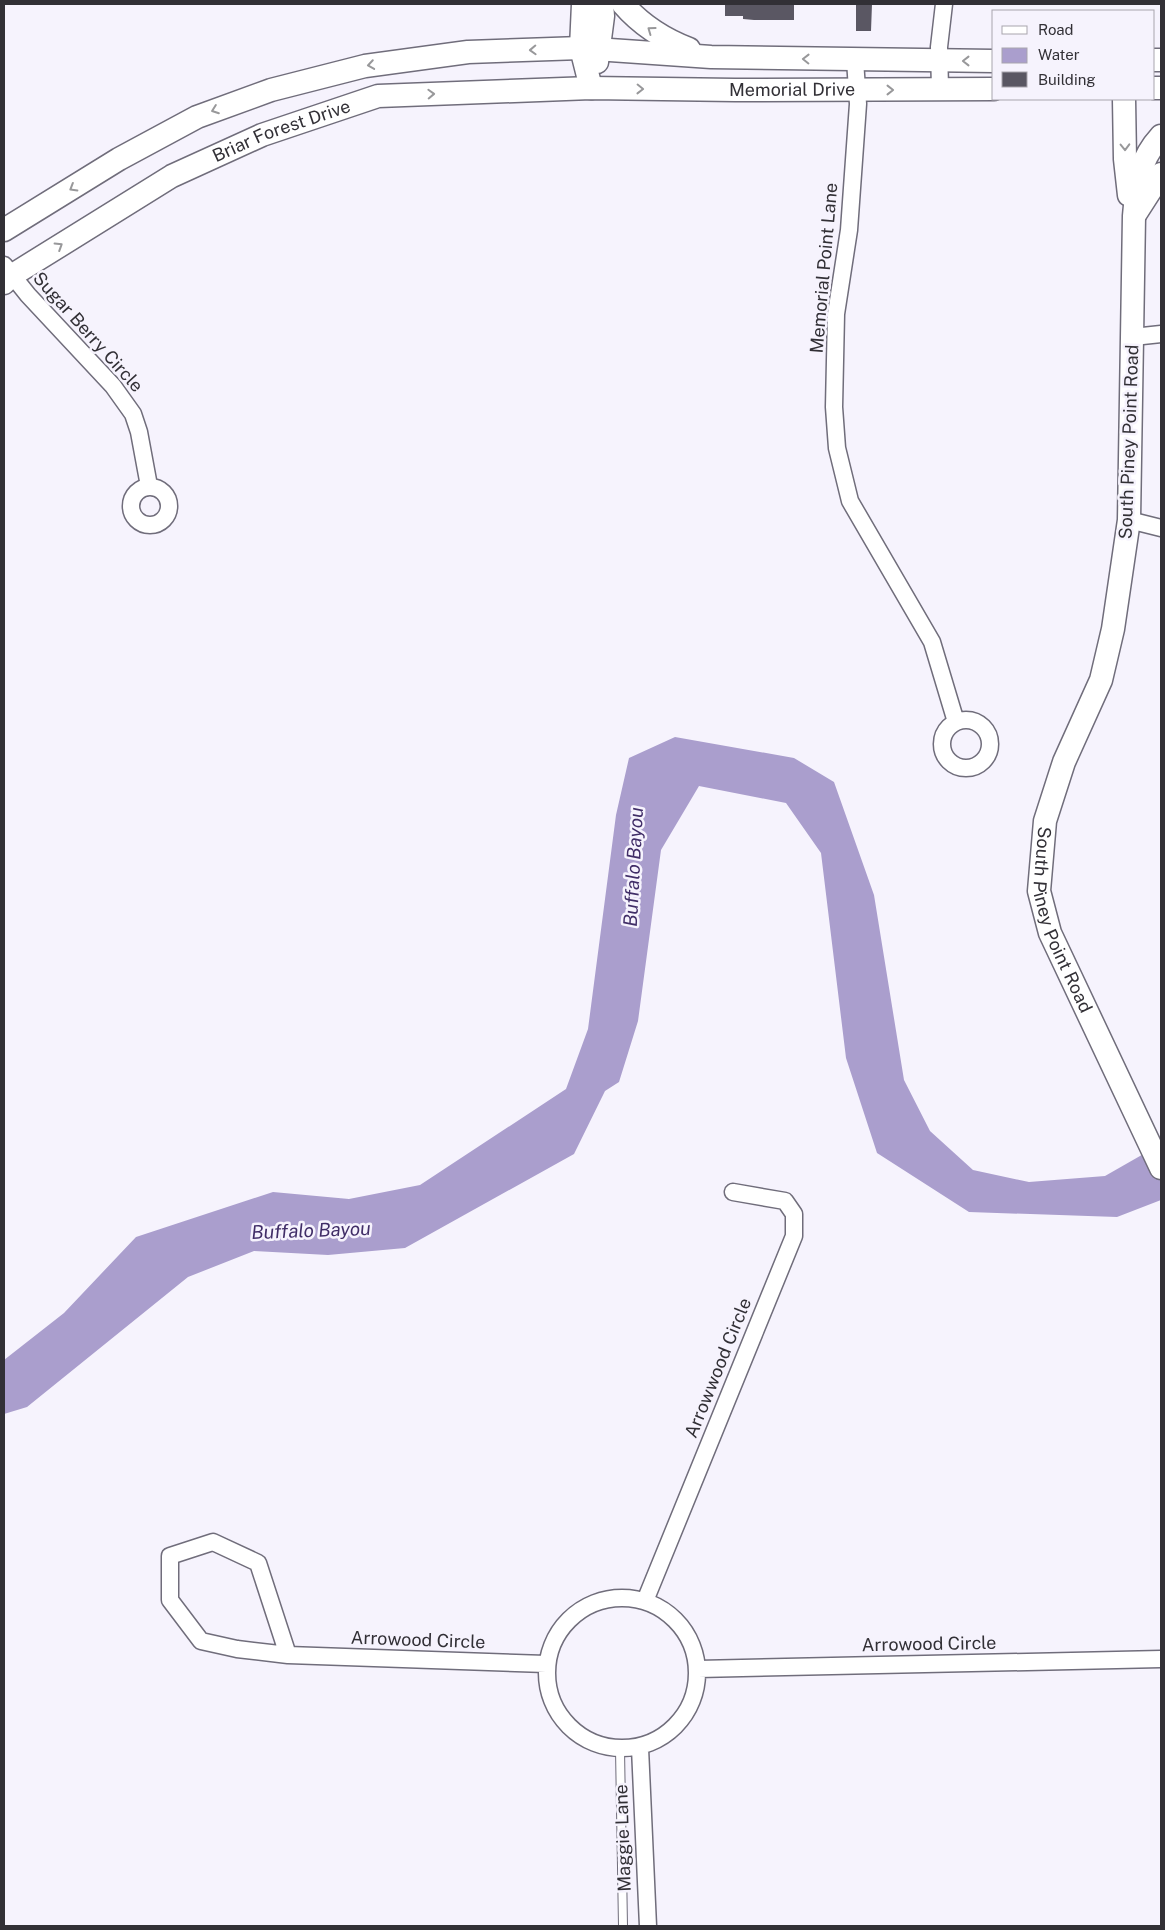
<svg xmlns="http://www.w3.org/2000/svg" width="1165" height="1930" font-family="'Public Sans',sans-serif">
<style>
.water{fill:#aa9ecd}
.building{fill:#5a5763}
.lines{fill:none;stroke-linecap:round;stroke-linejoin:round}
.lane-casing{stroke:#706d7b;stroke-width:10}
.street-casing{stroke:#706d7b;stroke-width:19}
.secondary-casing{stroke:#706d7b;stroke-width:25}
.lane{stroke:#fff;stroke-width:8}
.street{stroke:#fff;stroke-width:16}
.secondary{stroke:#fff;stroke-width:22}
.oneway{stroke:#98989a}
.labels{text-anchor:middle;stroke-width:5;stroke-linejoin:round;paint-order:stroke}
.street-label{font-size:18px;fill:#323036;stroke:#f6f3fd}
.water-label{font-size:19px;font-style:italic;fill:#402d67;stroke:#f6f3fd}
</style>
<rect width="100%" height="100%" fill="#f6f3fd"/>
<path class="water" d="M 675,737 L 794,758 L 834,782 L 874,895 L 904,1080 L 930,1131 L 973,1170 L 1029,1182 L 1105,1176 L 1161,1144 L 1161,1200 L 1117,1217 L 969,1212 L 877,1153 L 846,1058 L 821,853 L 786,803 L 699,786 L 661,850 L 638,1021 L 619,1082 L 605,1091 L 574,1154 L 405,1248 L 328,1255 L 254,1251 L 188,1277 L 27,1407 L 4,1414 L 4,1360 L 64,1313 L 136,1237 L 273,1192 L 349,1199 L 420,1185 L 566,1089 L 588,1029 L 616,815 L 629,758 Z"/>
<path class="building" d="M 725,4 L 794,4 L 794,20 L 754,20 L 743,19 L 743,16 L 725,16 Z
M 856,4 L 872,4 L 871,31 L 856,31 Z"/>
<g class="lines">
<defs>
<path id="lane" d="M 620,1749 L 623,1926"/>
<path id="street" d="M 855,60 L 858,104 L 849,230 L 836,314 L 834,407 L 837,448 L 850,501 L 932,642 L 956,722
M 940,89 L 939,47 L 944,4
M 4,265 L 28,295 L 113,386 L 133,414 L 139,432 L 149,486
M 1133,337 L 1161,334
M131 506a19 19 0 1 1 38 0a19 19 0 1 1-38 0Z
M 1129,520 L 1161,528
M942 744a24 24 0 1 1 48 0a24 24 0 1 1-48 0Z
M547 1673a75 75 0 1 1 150 0a75 75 0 1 1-150 0Z
M 645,1601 L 794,1236 L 794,1214 L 785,1201 L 733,1192
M 288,1655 L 237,1649 L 201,1641 L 170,1600 L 170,1556 L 213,1542 L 258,1563 L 288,1655 L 546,1664
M 698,1669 L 1161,1659
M 640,1748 L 648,1926"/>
<g id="secondary">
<path d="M 583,4 L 581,48 L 591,88"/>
<path d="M 623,4 C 642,26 663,39 689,49"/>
<path d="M 1154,60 L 1161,60"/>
<path d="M 597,62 L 603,16 L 602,4"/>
<path d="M 1154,88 L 1161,88"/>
<path d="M 1124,99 L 1125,159 L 1129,195"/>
<path id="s1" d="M 1161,136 C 1138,161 1137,184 1134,216 L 1129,520 L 1113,629 L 1101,680 L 1064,762 L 1045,821 L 1039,891 L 1050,933 L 1161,1168"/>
<path d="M 1136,213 L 1161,174"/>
<path d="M 4,230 L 119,159 L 197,117 L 271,90 L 365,66 L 468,52 L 581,48 L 711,57 L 994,61"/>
<path id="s2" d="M 4,283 L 11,276 L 172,176 L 262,135 L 378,96 L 591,88 L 735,90 L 994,89"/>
</g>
</defs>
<use href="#lane" class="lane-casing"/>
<use href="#street" class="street-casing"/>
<use href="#secondary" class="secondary-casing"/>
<use href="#lane" class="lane"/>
<use href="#street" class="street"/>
<use href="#secondary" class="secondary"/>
</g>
<defs><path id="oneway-chevron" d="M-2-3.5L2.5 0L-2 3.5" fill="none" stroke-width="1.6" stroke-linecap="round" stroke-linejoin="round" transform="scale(1.25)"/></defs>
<g class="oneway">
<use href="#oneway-chevron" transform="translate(651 30) rotate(-144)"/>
<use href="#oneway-chevron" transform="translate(533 50) rotate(178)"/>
<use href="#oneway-chevron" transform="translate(806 59) rotate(-179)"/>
<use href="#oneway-chevron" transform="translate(966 61) rotate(180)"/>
<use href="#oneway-chevron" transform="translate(371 65) rotate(171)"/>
<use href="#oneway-chevron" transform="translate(640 89) rotate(1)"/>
<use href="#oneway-chevron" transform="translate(890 90)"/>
<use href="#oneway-chevron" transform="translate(431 94) rotate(-2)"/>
<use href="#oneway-chevron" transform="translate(215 110) rotate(160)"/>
<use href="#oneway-chevron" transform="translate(1125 147) rotate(89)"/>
<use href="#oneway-chevron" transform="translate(73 188) rotate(149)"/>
<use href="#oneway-chevron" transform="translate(59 246) rotate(-32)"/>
</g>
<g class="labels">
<g class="street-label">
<text dy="6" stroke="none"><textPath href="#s2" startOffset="835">Memorial Drive</textPath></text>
<text dy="6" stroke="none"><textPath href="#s2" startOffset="318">Briar Forest Drive</textPath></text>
<text transform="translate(824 268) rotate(-85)" y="6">Memorial Point Lane</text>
<text transform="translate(88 332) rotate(48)" y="6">Sugar Berry Circle</text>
<text transform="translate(1129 442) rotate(-88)" y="6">South Piney Point Road</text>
<text dy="6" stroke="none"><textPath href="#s1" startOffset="808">South Piney Point Road</textPath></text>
<text transform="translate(718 1368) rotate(-68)" y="6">Arrowwood Circle</text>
<text transform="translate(418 1640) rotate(2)" y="6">Arrowood Circle</text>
<text transform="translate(929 1644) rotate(-1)" y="6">Arrowood Circle</text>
<text transform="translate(623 1838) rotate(-92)" y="6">Maggie Lane</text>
</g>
<g class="water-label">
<text transform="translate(633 867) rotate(-87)" y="7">Buffalo Bayou</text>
<text transform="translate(311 1230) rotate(-2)" y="7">Buffalo Bayou</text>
</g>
</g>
<rect width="1165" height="1930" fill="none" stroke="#323036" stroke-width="10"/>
<rect x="992" y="10" width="162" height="90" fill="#f6f3fd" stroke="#a8a5ad"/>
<rect x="1002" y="26" width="25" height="8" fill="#ffffff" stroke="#a8a5ad"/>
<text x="1038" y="35" font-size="15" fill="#323036">Road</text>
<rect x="1002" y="48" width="25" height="15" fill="#aa9ecd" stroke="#a8a5ad"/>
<text x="1038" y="60" font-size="15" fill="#323036">Water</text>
<rect x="1002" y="72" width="25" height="15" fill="#5a5763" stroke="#a8a5ad"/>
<text x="1038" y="85" font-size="15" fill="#323036">Building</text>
</svg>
